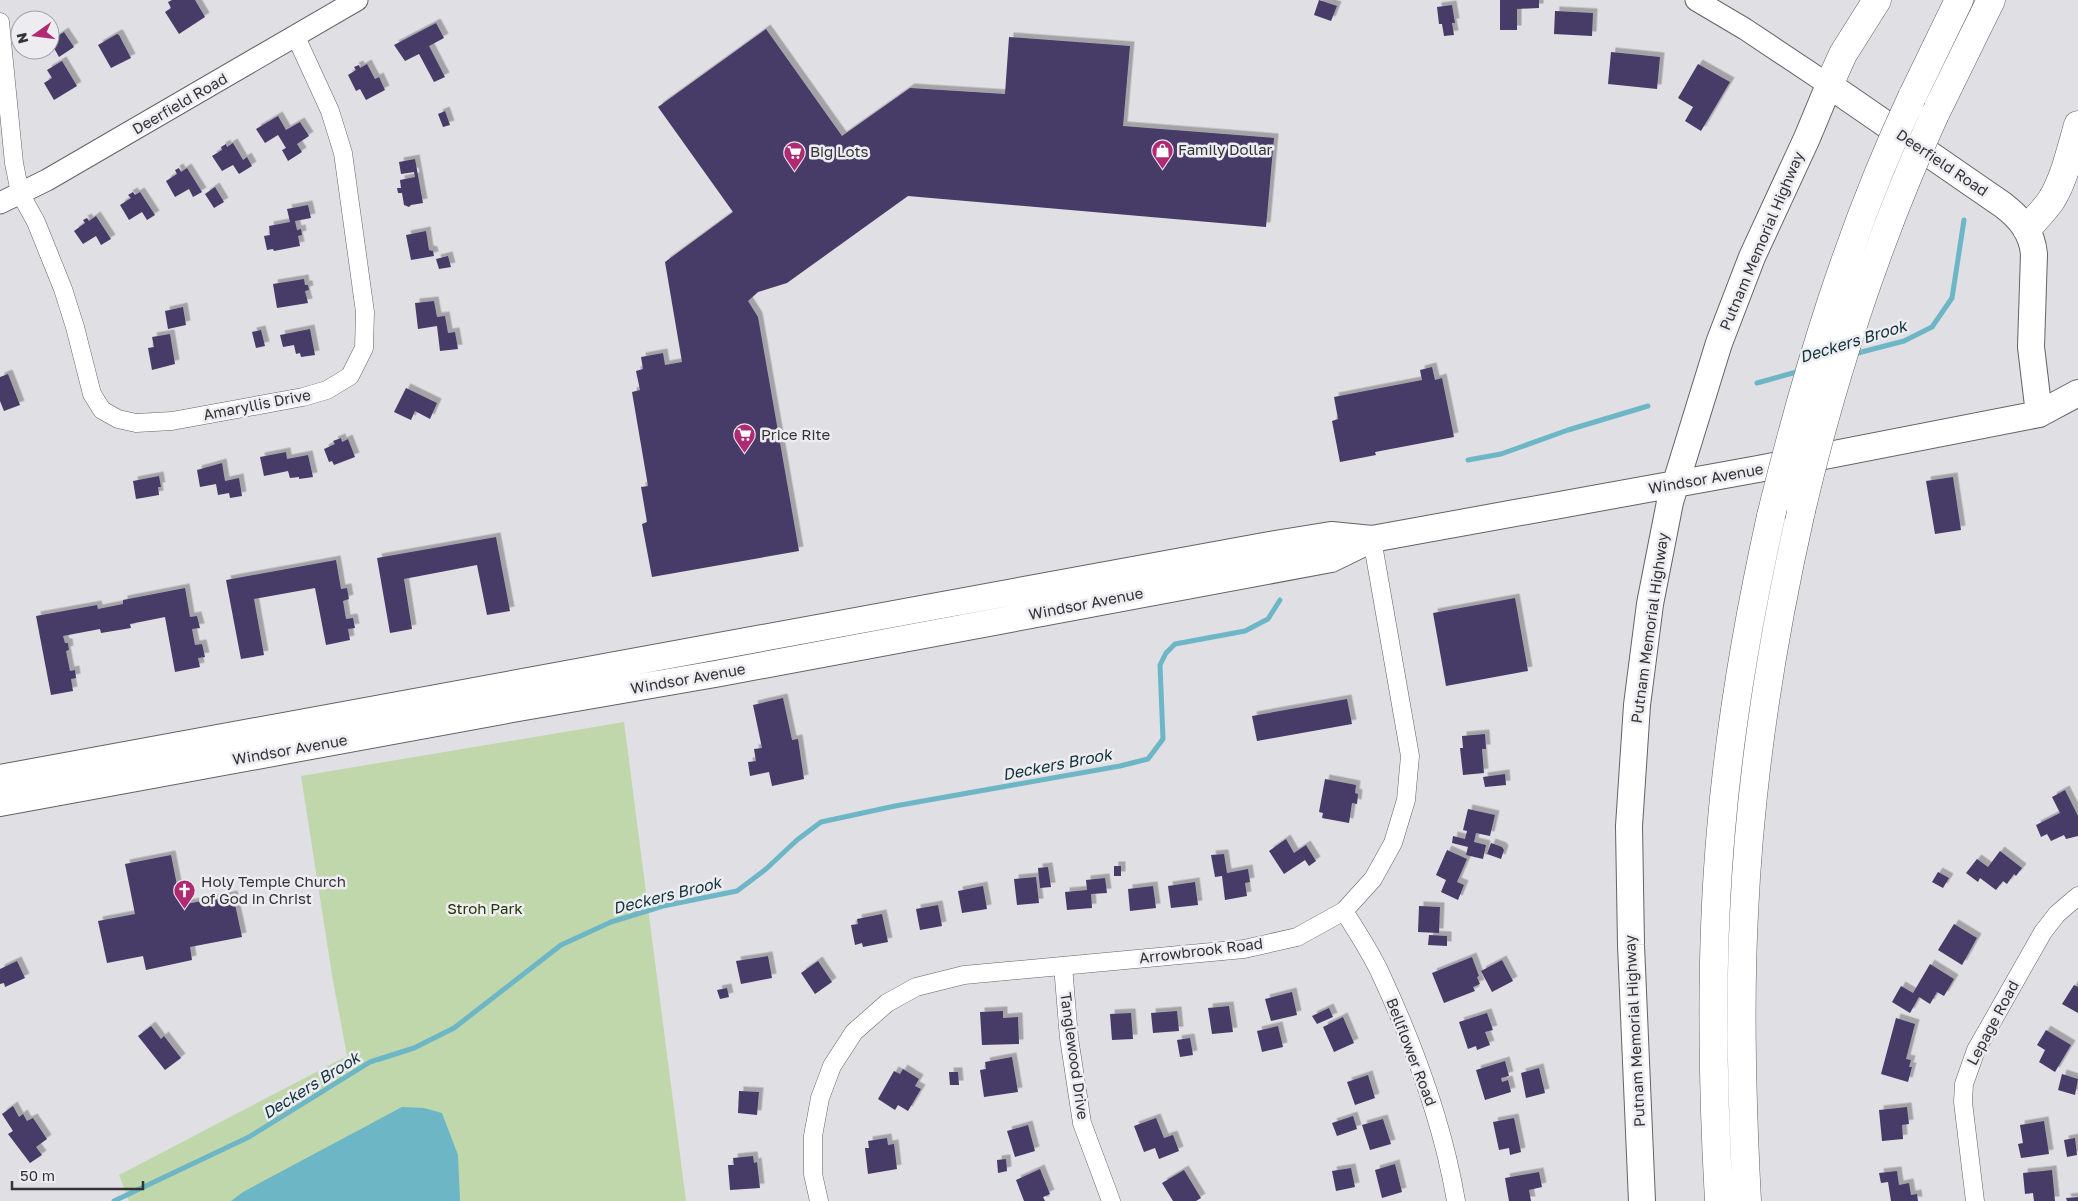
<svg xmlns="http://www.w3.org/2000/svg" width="2078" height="1201" font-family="'Golos Text',sans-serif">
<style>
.green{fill:#c0d7ac}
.water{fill:#6db6c6}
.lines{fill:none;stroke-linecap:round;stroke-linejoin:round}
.stream{stroke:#6db6c6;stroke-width:5}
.building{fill:#473a67;filter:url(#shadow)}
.minor-casing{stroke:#636266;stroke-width:19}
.tertiary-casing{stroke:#636266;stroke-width:23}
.primary-casing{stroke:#636266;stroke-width:28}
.motorway-casing{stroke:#636266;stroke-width:29}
.minor{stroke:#fff;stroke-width:18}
.tertiary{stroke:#fff;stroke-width:21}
.primary{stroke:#fff;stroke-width:26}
.motorway{stroke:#fff;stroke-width:28}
.motorway-bridge-casing{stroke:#636266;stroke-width:29;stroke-linecap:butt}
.motorway-bridge{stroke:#fff;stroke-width:28}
.labels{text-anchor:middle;stroke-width:5;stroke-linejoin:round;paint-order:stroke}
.street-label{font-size:15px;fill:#343436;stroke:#edecf1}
.poi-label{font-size:15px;fill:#343436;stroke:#edecf1;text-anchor:start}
.park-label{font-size:15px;fill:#223900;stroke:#edecf1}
.water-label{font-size:16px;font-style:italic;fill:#10343c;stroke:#edecf1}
</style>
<defs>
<filter id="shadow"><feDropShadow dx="4.5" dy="-4.5" stdDeviation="0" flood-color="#0004"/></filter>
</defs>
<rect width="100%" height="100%" fill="#e0dfe4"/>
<path class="green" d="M 624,722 L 686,1201 L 129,1201 L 119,1175 L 347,1056 L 332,975 L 301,776 Z"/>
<path class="water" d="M 402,1107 L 424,1108 L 442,1113 L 458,1155 L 460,1201 L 231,1201 L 243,1192 Z"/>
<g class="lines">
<path class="stream" d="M 1854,354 L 1904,341 L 1932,327 L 1952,298 L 1964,220
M 1757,383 L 1800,371
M 1468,460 L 1501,454 L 1568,430 L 1648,406
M 114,1201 L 249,1137 L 370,1062 L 414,1048 L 454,1028 L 561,945 L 611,922 L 663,906 L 737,891 L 766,869 L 797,840 L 821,822 L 895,806 L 1120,766 L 1148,759 L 1163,739 L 1160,665 L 1166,653 L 1175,644 L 1245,631 L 1268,619 L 1280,600"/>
</g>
<path class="building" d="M 172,0 L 195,0 L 205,17 L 179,34 L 165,12 L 171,8 L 168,2 Z
M 1319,0 L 1337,6 L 1331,21 L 1314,15 Z
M 1500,0 L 1539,0 L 1539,8 L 1517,9 L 1517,30 L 1500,30 Z
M 1452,5 L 1455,23 L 1452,23 L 1454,35 L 1444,36 L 1442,24 L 1439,24 L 1437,7 Z
M 1555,11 L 1593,13 L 1592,36 L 1554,34 Z
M 436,23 L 444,38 L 429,46 L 445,77 L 434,82 L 419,54 L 405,61 L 394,45 Z
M 766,29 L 842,136 L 910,88 L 1005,94 L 1009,37 L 1130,46 L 1123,126 L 1274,138 L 1266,227 L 908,196 L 787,283 L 758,292 L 748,301 L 758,317 L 799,551 L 652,577 L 642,524 L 647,522 L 641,487 L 648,486 L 632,392 L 640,390 L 636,371 L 643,369 L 641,357 L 663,353 L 665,365 L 682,362 L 665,262 L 733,212 L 658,107 Z
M 64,32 L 74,47 L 59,57 L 50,41 Z
M 117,34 L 119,35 L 131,58 L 111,68 L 98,45 Z
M 1611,52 L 1660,57 L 1657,89 L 1608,84 Z
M 62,61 L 77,86 L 54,100 L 44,83 L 52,78 L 47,70 Z
M 367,64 L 375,79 L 379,77 L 385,90 L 366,100 L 360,89 L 356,91 L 348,75 L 356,70 L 354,67 L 359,65 L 360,68 Z
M 1698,64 L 1730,82 L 1701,131 L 1685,121 L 1693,107 L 1678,98 Z
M 445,111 L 450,125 L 443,127 L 438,114 Z
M 278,116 L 286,130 L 300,122 L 309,136 L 297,144 L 302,152 L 288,161 L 282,150 L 286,148 L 278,135 L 265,143 L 256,129 Z
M 233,143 L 243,160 L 247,157 L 252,166 L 239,174 L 233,165 L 222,171 L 212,156 L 222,150 L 221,147 L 226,144 L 227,147 Z
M 415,159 L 423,203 L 411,205 L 409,207 L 404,205 L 402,193 L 398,193 L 397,188 L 401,188 L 400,180 L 415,177 L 414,172 L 401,174 L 399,162 Z
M 179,168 L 181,172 L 187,168 L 202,192 L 193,197 L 189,189 L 175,197 L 166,181 L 177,174 L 175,170 Z
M 215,187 L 224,202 L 214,208 L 205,194 Z
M 133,192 L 135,195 L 140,192 L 155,215 L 147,220 L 142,212 L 129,220 L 120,205 L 131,198 L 128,195 Z
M 308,205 L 311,218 L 295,221 L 297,230 L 301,229 L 302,235 L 298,236 L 300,246 L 274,251 L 273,249 L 267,250 L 264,236 L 270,235 L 269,226 L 290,222 L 287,209 Z
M 96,216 L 111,239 L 101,245 L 96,236 L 83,244 L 74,231 L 85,223 L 83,220 L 87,218 L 89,221 Z
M 426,231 L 429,250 L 433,251 L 434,256 L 411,260 L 406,235 Z
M 448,256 L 451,267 L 439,269 L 436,259 Z
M 304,279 L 305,285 L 308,285 L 309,290 L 305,291 L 308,303 L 277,308 L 273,284 Z
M 434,301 L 437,317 L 445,316 L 448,333 L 455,332 L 458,349 L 440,351 L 437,326 L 418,329 L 415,303 Z
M 183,307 L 186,325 L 168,329 L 165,311 Z
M 310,329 L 315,355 L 301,357 L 300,353 L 296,354 L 294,345 L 283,347 L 280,335 Z
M 261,330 L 265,346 L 256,348 L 252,332 Z
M 170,334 L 175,364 L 152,370 L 148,348 L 154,347 L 152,337 Z
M 1432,367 L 1435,380 L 1442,378 L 1454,437 L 1375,452 L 1376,455 L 1340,462 L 1332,421 L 1338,419 L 1334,397 L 1422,380 L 1420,370 Z
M 8,374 L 20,405 L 4,411 L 0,401 L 0,377 Z
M 406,388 L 437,403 L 430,419 L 415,411 L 411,420 L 394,412 Z
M 341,438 L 342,442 L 348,439 L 355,457 L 334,465 L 332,461 L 329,462 L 324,449 L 335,444 L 333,441 Z
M 286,452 L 287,459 L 308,455 L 313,477 L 299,479 L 299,477 L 290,478 L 288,471 L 264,476 L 260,457 Z
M 222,463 L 225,481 L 239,478 L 242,496 L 230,498 L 229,493 L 218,495 L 216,484 L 200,487 L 197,470 Z
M 159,476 L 161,487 L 158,487 L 159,495 L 136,499 L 133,481 Z
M 1953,477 L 1961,530 L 1935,534 L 1926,481 Z
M 496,537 L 510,611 L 487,615 L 477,565 L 404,579 L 412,629 L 390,633 L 377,558 Z
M 336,560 L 341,589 L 347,588 L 349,599 L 343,601 L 346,619 L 353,618 L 355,628 L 348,629 L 350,640 L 326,645 L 315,588 L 254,599 L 264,655 L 241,659 L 226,580 Z
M 185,588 L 190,617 L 197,616 L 200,628 L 192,629 L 195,645 L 202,644 L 205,657 L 198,658 L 200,667 L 175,672 L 165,617 L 130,624 L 131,628 L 101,633 L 100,629 L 63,636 L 65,643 L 68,643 L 69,650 L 66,651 L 70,671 L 75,670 L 76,678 L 71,679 L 73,691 L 51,695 L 36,616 L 97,605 L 98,609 L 123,604 L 123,600 Z
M 1515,598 L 1528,671 L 1446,686 L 1433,613 Z
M 783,698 L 792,740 L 798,739 L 804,779 L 772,786 L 769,772 L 750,776 L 748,762 L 756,761 L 754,749 L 762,748 L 753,705 Z
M 1347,699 L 1352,724 L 1257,741 L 1252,716 Z
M 1485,734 L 1486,749 L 1482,749 L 1484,773 L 1463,775 L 1460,748 L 1463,748 L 1462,736 Z
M 1505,774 L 1506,785 L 1485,787 L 1483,777 Z
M 1325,779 L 1356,785 L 1355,793 L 1358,794 L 1357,804 L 1352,803 L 1349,823 L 1322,818 L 1323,813 L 1319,812 Z
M 2065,790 L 2078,816 L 2078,836 L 2066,839 L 2064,835 L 2051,841 L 2047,834 L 2041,837 L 2036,825 L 2060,813 L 2052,797 Z
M 1468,809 L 1495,815 L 1490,836 L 1476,833 L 1474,842 L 1486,845 L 1483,859 L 1466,855 L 1468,847 L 1452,843 L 1453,836 L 1465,839 L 1467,831 L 1463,830 Z
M 1286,839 L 1294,853 L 1306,845 L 1316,861 L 1309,866 L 1305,860 L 1284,874 L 1269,851 Z
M 1491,843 L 1502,847 L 1504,850 L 1501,859 L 1487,854 Z
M 1447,850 L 1467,859 L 1457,882 L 1464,885 L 1458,900 L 1441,892 L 1446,880 L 1436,875 Z
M 2000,851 L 2022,868 L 2016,876 L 2014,874 L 2007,884 L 2003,881 L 1996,890 L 1980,878 L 1978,882 L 1966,873 L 1977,859 L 1988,867 Z
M 1224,854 L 1227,873 L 1248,869 L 1250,882 L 1245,883 L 1247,896 L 1225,900 L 1222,876 L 1215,877 L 1211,855 Z
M 171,855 L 181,905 L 233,895 L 242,937 L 190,947 L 192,960 L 146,970 L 143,956 L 107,963 L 98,921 L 135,914 L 125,864 Z
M 1114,866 L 1121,866 L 1121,876 L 1114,876 Z
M 1048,867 L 1051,887 L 1040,888 L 1038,868 Z
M 1938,872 L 1949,878 L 1943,888 L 1932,882 Z
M 1036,877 L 1039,903 L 1017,905 L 1014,879 Z
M 1105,878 L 1107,893 L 1091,894 L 1092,908 L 1067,910 L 1065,892 L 1087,890 L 1086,880 Z
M 1195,882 L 1198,905 L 1171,908 L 1168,886 Z
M 983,886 L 987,909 L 962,913 L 958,891 Z
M 1153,886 L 1156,908 L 1130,911 L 1128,889 Z
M 938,905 L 942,926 L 920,930 L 916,909 Z
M 1419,906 L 1440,907 L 1439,933 L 1418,932 Z
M 882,914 L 888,942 L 863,947 L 862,943 L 855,945 L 851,925 L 858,924 L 857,919 Z
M 1954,924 L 1977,938 L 1962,965 L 1938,950 Z
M 1429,935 L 1447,936 L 1447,946 L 1428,945 Z
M 768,956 L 772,978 L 741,984 L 736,961 Z
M 1472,957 L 1479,976 L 1477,977 L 1480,984 L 1473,987 L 1475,991 L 1444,1003 L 1432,973 Z
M 1502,960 L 1513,981 L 1492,992 L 1481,971 Z
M 17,961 L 25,978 L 5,987 L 4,983 L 0,984 L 0,969 Z
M 818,961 L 832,982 L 815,994 L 801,973 Z
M 1930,964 L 1954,979 L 1944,996 L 1937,992 L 1930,1004 L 1919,997 L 1910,1013 L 1892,1002 L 1901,986 L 1913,993 Z
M 2074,985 L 2078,987 L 2078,1013 L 2062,1004 Z
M 727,988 L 729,997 L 720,999 L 717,990 Z
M 1292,992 L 1297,1015 L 1271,1021 L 1265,999 Z
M 1229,1006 L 1233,1032 L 1212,1034 L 1208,1008 Z
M 1329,1008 L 1333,1017 L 1317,1024 L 1312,1016 Z
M 1003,1011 L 1003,1018 L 1018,1017 L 1019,1044 L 982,1045 L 980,1012 Z
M 1177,1011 L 1179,1031 L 1153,1033 L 1151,1013 Z
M 1131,1013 L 1133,1039 L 1112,1040 L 1110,1014 Z
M 1487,1013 L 1493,1030 L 1485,1032 L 1490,1045 L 1477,1050 L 1476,1046 L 1468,1049 L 1459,1022 Z
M 1343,1017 L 1354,1043 L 1334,1052 L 1323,1027 Z
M 1896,1018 L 1915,1024 L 1906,1059 L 1911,1060 L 1909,1067 L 1912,1067 L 1908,1082 L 1881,1074 Z
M 151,1026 L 161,1039 L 164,1036 L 181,1058 L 165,1070 L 138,1036 Z
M 1278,1026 L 1283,1047 L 1262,1052 L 1257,1031 Z
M 2046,1030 L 2071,1045 L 2055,1072 L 2039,1062 L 2045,1050 L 2037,1045 Z
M 1190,1038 L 1193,1055 L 1180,1057 L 1177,1040 Z
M 1012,1057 L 1018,1092 L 984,1097 L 980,1070 L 986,1069 L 985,1062 Z
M 1505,1061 L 1509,1076 L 1501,1078 L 1502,1082 L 1508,1080 L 1511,1092 L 1485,1100 L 1476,1070 Z
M 1539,1068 L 1545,1093 L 1526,1098 L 1521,1073 Z
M 903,1069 L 919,1079 L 915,1086 L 921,1089 L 908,1111 L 898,1105 L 895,1110 L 878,1099 L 894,1071 L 900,1074 Z
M 949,1072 L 958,1072 L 959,1085 L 950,1085 Z
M 2062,1074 L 2078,1079 L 2075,1095 L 2058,1090 Z
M 1368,1075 L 1375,1098 L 1355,1105 L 1347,1082 Z
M 739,1091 L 759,1092 L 757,1115 L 738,1113 Z
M 13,1106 L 19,1117 L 23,1114 L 27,1121 L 33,1118 L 47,1139 L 36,1147 L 42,1155 L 30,1163 L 8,1134 L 13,1131 L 2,1114 Z
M 1907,1107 L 1909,1124 L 1902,1125 L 1903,1139 L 1882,1141 L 1879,1110 Z
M 1353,1116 L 1357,1129 L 1337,1136 L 1332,1123 Z
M 1156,1118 L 1164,1138 L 1173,1135 L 1179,1151 L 1159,1159 L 1155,1148 L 1144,1152 L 1134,1126 Z
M 1514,1118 L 1521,1152 L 1510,1155 L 1509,1148 L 1499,1150 L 1493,1122 Z
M 1383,1119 L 1391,1144 L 1370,1150 L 1362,1125 Z
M 2044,1121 L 2049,1154 L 2021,1158 L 2018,1144 L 2023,1143 L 2020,1125 Z
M 1028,1125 L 1035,1151 L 1015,1157 L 1007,1131 Z
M 887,1138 L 888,1145 L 894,1144 L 897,1169 L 868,1174 L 865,1148 L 869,1148 L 868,1141 Z
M 2075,1138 L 2077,1155 L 2067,1157 L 2064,1140 Z
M 753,1156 L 754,1163 L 757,1162 L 760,1188 L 730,1190 L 728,1165 L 734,1165 L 733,1158 Z
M 1006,1159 L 1007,1171 L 998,1173 L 997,1160 Z
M 1395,1164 L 1402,1192 L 1382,1198 L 1375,1170 Z
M 1351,1168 L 1355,1187 L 1336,1191 L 1332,1171 Z
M 1040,1169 L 1050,1194 L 1043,1197 L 1045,1201 L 1024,1201 L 1016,1180 Z
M 1184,1170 L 1201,1198 L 1196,1201 L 1173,1201 L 1162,1183 Z
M 2052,1170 L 2055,1201 L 2034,1201 L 2033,1193 L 2025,1194 L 2023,1173 Z
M 1897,1171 L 1899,1185 L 1909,1183 L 1911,1195 L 1917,1194 L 1918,1201 L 1891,1201 L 1888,1182 L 1881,1183 L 1879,1173 Z
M 1539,1172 L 1542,1187 L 1529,1190 L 1531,1201 L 1509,1201 L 1505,1178 Z
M 2078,1197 L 2078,1201 L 2067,1201 L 2066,1198 Z"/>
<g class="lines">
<defs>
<path id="minor" d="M 0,22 L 14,163 L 20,193 L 36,222 L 63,289 L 75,327 L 92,394 L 102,410 L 118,419 L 136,423 L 172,421 L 303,397 L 327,390 L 350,376 L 364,348 L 365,312 L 343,153 L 330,111 L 296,37
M 1344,911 C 1357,932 1372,954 1382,977 C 1415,1048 1443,1124 1456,1201
M 1063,966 L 1069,1038 L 1082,1123 L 1111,1201
M 819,1201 L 813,1174 L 813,1136 L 820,1098 L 832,1066 L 854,1032 L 887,1003 L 916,987 L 964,975 L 1244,949 L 1297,937 L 1344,911 L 1373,879 L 1393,843 L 1406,800 L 1410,756 L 1372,539
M 1975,1201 L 1963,1102 L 1964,1084 L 1976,1050 L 2043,932 L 2057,914 L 2078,896"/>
<path id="tertiary" d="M 1696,0 L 1745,29 L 1829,85
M 0,203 L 47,180 L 357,0"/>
<path id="primary" d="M 0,778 L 1264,546 L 1331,535 L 1372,539 L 1758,469 L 2039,414 L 2078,393
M 0,803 L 518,708 L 715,674 L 1331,559 L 1372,539
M 1642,1201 L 1631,945 L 1629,826 L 1637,705 L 1650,604 L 1670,502 L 1719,343 L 1752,257 L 1807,138 L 1829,85 L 2003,205 C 2020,218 2032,232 2034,254 L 2031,347 L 2039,414"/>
<path id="motorway" d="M 1829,85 L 1843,54 L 1877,0
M 1912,97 L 1959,0
M 1935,114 L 1991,0
M 2027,229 C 2035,219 2045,210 2052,199 C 2065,177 2071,149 2078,125
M 1719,1201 C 1712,1078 1710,954 1721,830 C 1730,724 1748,620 1771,516
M 1747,1201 C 1742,1105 1739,1010 1744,914 C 1750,778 1771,644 1801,511"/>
</defs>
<use href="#minor" class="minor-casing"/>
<use href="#tertiary" class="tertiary-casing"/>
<use href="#primary" class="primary-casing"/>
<use href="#motorway" class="motorway-casing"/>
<use href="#minor" class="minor"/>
<use href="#tertiary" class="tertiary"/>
<use href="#primary" class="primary"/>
<use href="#motorway" class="motorway"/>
<defs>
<path id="motorway-bridge" d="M 1801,511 C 1833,375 1877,241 1935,114
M 1771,516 C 1806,373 1849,231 1912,97"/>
</defs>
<use href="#motorway-bridge" class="motorway-bridge-casing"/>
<use href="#motorway-bridge" class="motorway-bridge"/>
</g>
<defs>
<symbol id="shop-pin" viewBox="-11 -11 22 30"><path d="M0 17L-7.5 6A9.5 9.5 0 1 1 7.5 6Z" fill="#af2a71" stroke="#edecf1"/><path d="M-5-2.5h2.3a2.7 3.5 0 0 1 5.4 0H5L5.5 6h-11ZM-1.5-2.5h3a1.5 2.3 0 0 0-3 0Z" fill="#fff"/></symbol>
<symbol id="supermarket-pin" viewBox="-11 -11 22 30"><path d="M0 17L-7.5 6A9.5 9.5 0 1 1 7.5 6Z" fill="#af2a71" stroke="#edecf1"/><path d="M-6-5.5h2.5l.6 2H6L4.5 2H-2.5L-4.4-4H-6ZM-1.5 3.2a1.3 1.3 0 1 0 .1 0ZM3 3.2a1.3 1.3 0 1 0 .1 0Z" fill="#fff"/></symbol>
<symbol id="church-pin" viewBox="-11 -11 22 30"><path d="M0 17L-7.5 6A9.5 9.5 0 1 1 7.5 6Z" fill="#af2a71" stroke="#edecf1"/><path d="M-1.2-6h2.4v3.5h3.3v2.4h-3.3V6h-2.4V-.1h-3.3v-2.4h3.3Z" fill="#fff"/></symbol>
</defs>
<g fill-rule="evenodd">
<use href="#shop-pin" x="1150" y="138" width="25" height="34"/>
<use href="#supermarket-pin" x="782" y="140" width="25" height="34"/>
<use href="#supermarket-pin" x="732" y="422" width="25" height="34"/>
<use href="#church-pin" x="172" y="878" width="25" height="34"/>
</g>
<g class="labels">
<g class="street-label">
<text transform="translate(180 104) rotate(-30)" y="5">Deerfield Road</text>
<text transform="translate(1942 163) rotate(34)" y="5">Deerfield Road</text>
<text transform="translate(1762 241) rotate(-67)" y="5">Putnam Memorial Highway</text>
<text transform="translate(257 405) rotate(-11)" y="5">Amaryllis Drive</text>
<text transform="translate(1706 479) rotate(-10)" y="5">Windsor Avenue</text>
<text transform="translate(1086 604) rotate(-11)" y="5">Windsor Avenue</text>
<text transform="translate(1650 628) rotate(-82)" y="5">Putnam Memorial Highway</text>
<text transform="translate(688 679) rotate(-10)" y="5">Windsor Avenue</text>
<text transform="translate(290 750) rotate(-10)" y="5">Windsor Avenue</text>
<text transform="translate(1201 951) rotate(-7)" y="5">Arrowbrook Road</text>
<text transform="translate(1993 1023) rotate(-62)" y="5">Lepage Road</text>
<text transform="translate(1635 1031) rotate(-93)" y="5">Putnam Memorial Highway</text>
<text transform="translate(1411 1052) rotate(69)" y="5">Bellflower Road</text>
<text transform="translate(1074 1056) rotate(82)" y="5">Tanglewood Drive</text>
</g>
<g class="poi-label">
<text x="1178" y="155">Family Dollar</text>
<text x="810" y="157">Big Lots</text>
<text x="761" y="440">Price Rite</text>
<text x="201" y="887">Holy Temple Church<tspan x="201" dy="17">of God in Christ</tspan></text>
</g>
<g class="park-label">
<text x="485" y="914">Stroh Park</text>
</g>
<g class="water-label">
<text transform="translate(1853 341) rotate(-17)" y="6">Deckers Brook</text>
<text transform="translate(1057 764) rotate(-11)" y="6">Deckers Brook</text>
<text transform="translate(667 895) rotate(-14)" y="6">Deckers Brook</text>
<text transform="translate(311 1085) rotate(-32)" y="6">Deckers Brook</text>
</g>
</g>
<g transform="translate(35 35) rotate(256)"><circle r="24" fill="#edecf1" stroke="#a3a2a6"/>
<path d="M0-4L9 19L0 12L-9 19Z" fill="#af2a71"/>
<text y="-8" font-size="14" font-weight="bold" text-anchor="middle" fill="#343436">N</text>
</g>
<path d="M12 1181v8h131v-8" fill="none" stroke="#343436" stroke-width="2.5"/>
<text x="20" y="1181" font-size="15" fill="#343436" stroke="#edecf1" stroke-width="4" paint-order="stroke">50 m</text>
</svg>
